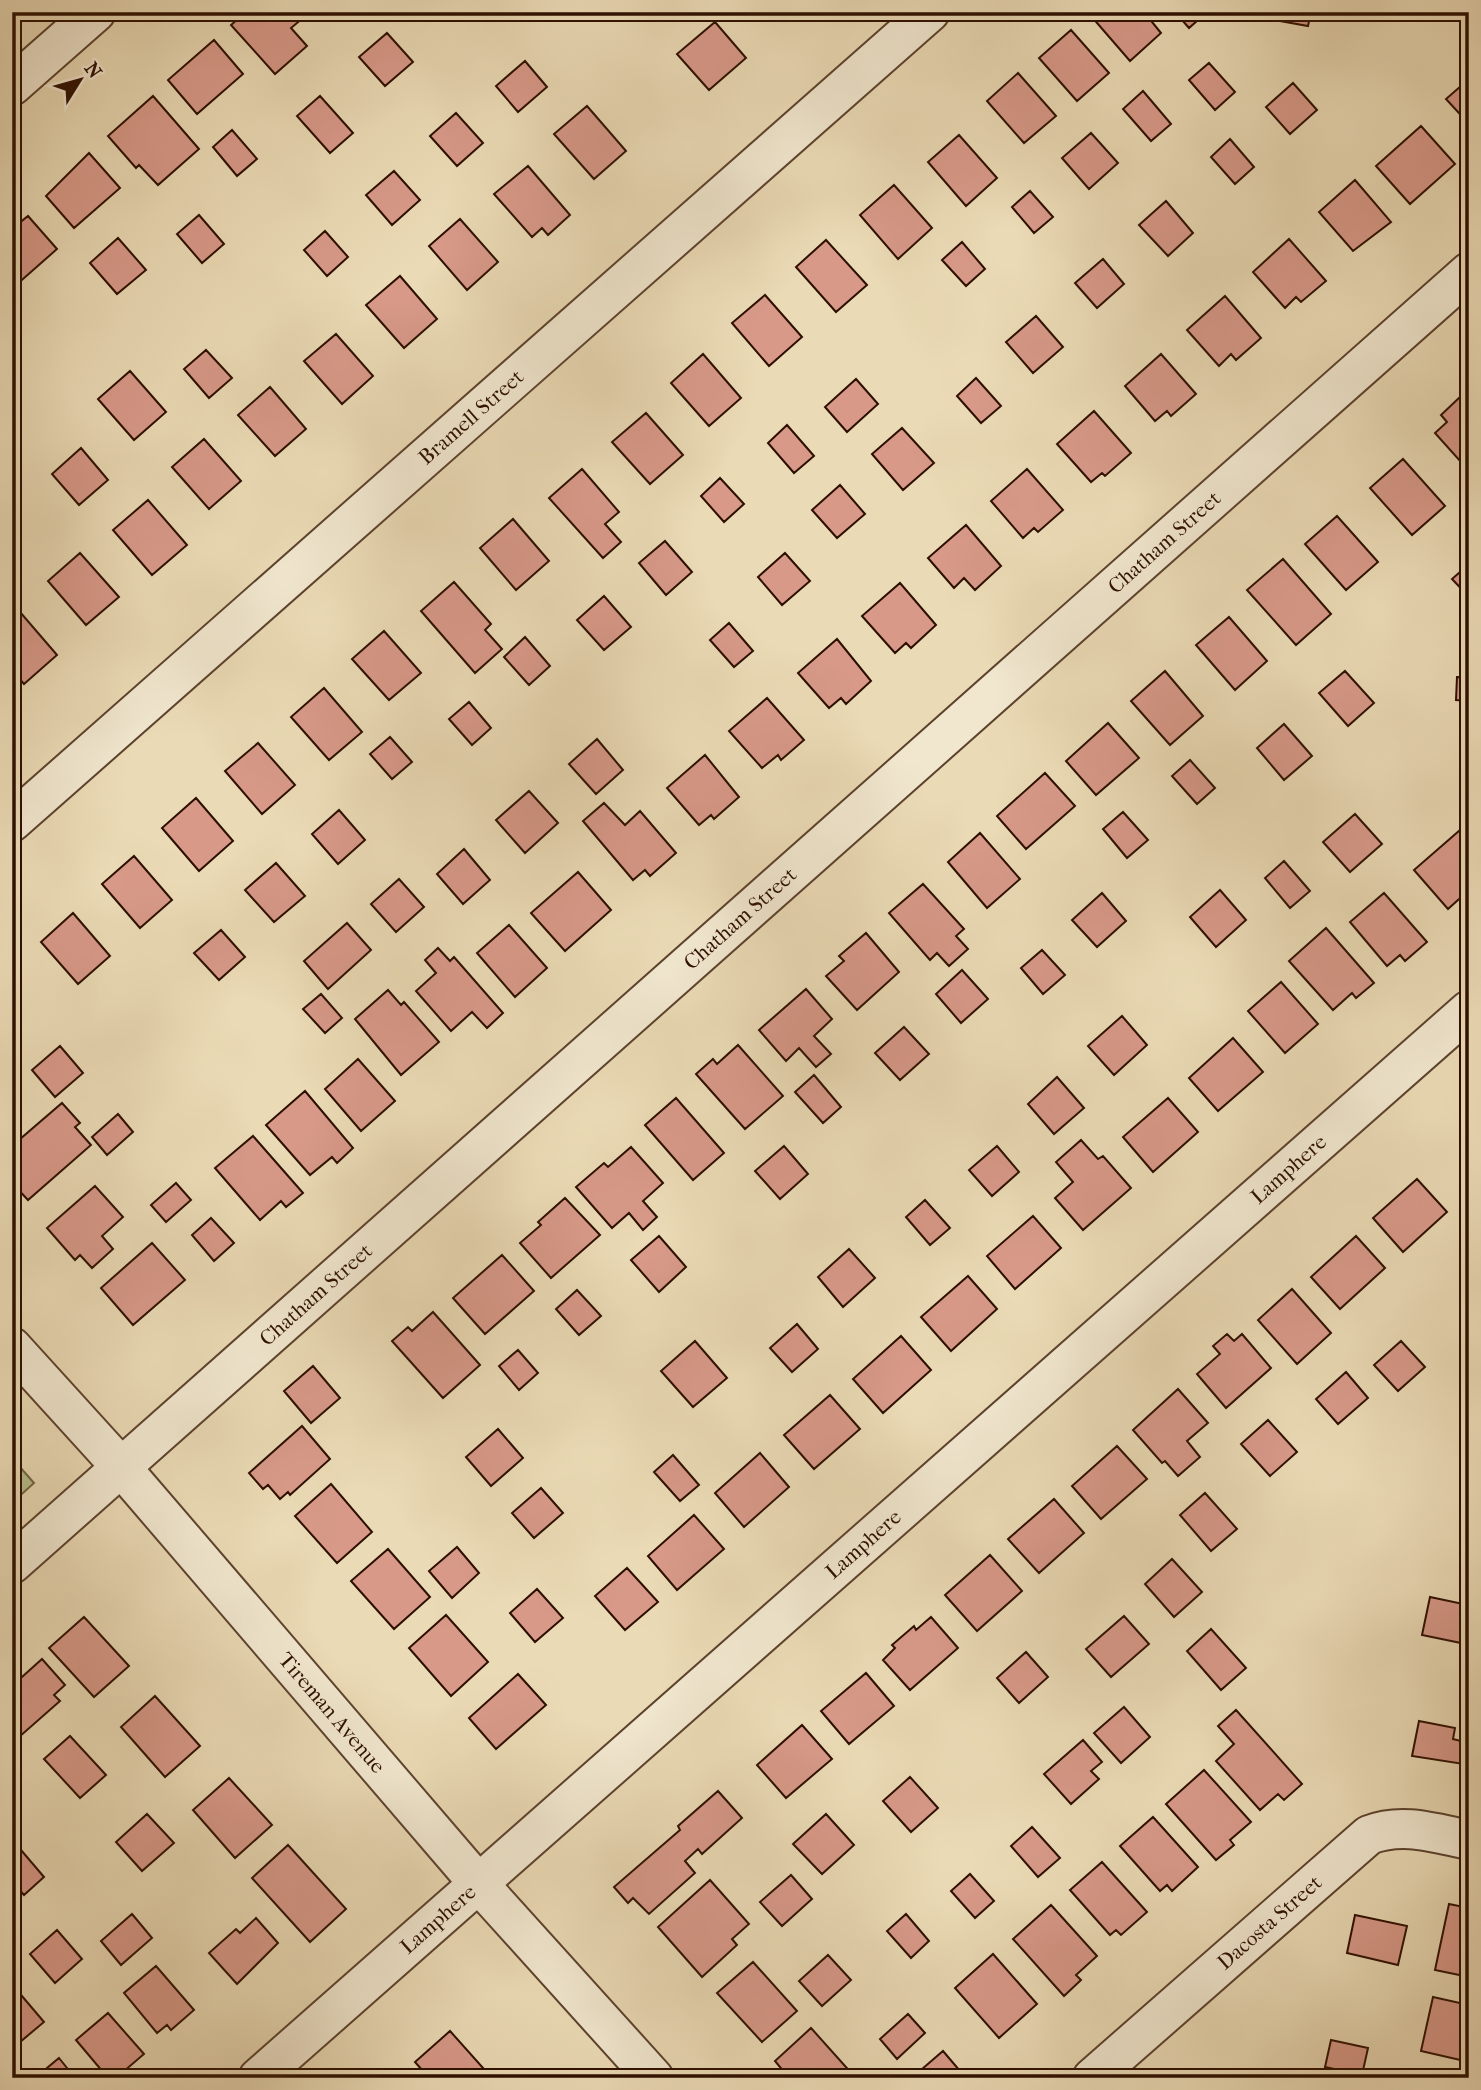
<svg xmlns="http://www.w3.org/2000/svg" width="1481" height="2090" font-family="'IM FELL French Canon',serif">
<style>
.green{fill:#b8bf8c;stroke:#726746;stroke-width:2}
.building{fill:#d89989;stroke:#2d0f00;stroke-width:2}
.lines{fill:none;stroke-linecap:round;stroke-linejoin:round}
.minor-casing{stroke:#5c422d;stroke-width:42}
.minor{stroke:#f1e7cf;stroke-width:38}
.labels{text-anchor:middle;stroke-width:7;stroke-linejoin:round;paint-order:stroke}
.street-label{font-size:21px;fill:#2d0f00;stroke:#f1e7cf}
</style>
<rect width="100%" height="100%" fill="#eadab5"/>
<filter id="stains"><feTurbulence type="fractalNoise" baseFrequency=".00286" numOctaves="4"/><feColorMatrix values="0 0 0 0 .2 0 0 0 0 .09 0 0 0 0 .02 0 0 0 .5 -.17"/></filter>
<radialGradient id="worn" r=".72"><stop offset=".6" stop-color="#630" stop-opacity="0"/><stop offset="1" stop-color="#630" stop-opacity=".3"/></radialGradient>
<path class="green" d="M 12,1458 L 34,1483 L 12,1503 Z"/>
<path class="building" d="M 246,12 L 297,12 L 303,18 L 291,28 L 307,46 L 275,74 L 231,25 Z
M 1095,12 L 1144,12 L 1161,33 L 1130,61 L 1091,16 Z
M 1175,12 L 1207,12 L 1189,28 Z
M 1276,12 L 1311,12 L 1308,26 L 1274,20 Z
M 715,22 L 746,58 L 709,90 L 677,54 Z
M 1071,30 L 1109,73 L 1077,101 L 1039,58 Z
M 387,33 L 413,62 L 385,86 L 359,57 Z
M 214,40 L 243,74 L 197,114 L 168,80 Z
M 525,61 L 547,87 L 518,112 L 496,86 Z
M 1209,63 L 1235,92 L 1215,110 L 1189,80 Z
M 1018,73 L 1056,116 L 1024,143 L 987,101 Z
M 1469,79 L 1469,124 L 1446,99 Z
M 1293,83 L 1317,110 L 1290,134 L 1266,107 Z
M 1143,91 L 1171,124 L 1151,141 L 1123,109 Z
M 153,96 L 199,149 L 158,185 L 139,165 L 136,168 L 108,136 Z
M 320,96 L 353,133 L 330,153 L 297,116 Z
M 587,106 L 626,151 L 594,179 L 554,134 Z
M 456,113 L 483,143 L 457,166 L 430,136 Z
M 1421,126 L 1455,164 L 1410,204 L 1376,166 Z
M 232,130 L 257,159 L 237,176 L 213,147 Z
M 1091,133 L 1118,163 L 1089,189 L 1062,158 Z
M 959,135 L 997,178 L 966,206 L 928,162 Z
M 1230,139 L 1254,167 L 1235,184 L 1211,157 Z
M 89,153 L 120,188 L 74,228 L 46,196 Z
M 528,166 L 570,215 L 548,235 L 542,228 L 532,237 L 494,194 Z
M 394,171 L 420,200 L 392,225 L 366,195 Z
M 1355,180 L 1391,222 L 1353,251 L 1319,212 Z
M 894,185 L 932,228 L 898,259 L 860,215 Z
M 1030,191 L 1053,217 L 1034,233 L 1012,207 Z
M 1166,201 L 1193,233 L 1168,256 L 1139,225 Z
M 199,215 L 224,244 L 202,263 L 177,234 Z
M 28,216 L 57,249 L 15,286 L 12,282 L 12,229 Z
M 460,219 L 498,262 L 467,290 L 429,246 Z
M 325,231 L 348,257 L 327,276 L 304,250 Z
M 118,238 L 146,270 L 117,294 L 90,263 Z
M 1289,239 L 1326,281 L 1301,302 L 1296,297 L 1285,308 L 1253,272 Z
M 826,240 L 867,285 L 836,312 L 796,267 Z
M 962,242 L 985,269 L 966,286 L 942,260 Z
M 1103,259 L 1124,284 L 1097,308 L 1075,283 Z
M 400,276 L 437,319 L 404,348 L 366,305 Z
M 765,295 L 802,337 L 769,366 L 732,323 Z
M 1225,296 L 1261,338 L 1236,360 L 1231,354 L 1219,366 L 1187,330 Z
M 1036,316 L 1063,347 L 1033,373 L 1006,342 Z
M 336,334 L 373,376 L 342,404 L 304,361 Z
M 206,350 L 232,378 L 209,398 L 184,369 Z
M 703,354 L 741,398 L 709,426 L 671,383 Z
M 1161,354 L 1196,394 L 1171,416 L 1167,411 L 1155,421 L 1125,386 Z
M 130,371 L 166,412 L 134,440 L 98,399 Z
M 976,378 L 1001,406 L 981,423 L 957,396 Z
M 856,379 L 878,404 L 847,432 L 825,407 Z
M 270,387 L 306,429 L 275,456 L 238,415 Z
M 1460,397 L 1469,407 L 1469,471 L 1435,433 L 1447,422 L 1441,415 Z
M 1094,411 L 1131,453 L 1105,476 L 1102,473 L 1091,482 L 1057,444 Z
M 646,413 L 683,455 L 650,484 L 612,442 Z
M 787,425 L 814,456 L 794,473 L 768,443 Z
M 902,428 L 934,463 L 903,490 L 872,454 Z
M 204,439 L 241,481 L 209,509 L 172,467 Z
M 81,448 L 108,480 L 79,505 L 52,474 Z
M 1403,459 L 1445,506 L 1412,535 L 1370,488 Z
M 582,469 L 619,512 L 605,524 L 621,542 L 603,558 L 549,498 Z
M 1027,469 L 1063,510 L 1038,532 L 1034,528 L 1023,538 L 991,501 Z
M 720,478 L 744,504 L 724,522 L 701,496 Z
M 840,485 L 865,514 L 837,538 L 812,510 Z
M 148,500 L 187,545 L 152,575 L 113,530 Z
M 1337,516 L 1378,562 L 1346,590 L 1305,544 Z
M 513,519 L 549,561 L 516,590 L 480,548 Z
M 966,525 L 1001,566 L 975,590 L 964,578 L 954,588 L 928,558 Z
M 665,541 L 692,572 L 666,595 L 639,563 Z
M 80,553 L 119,597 L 86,625 L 48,581 Z
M 785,553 L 810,581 L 782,605 L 758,577 Z
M 1283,559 L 1331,614 L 1296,645 L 1247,590 Z
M 1469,564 L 1469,597 L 1452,579 Z
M 454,582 L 491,624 L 485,630 L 502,649 L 475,673 L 421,611 Z
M 900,583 L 936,625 L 911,648 L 906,643 L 895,653 L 862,616 Z
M 604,596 L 631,627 L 604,650 L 577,620 Z
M 20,612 L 57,655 L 24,684 L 12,670 L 12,619 Z
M 1229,617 L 1267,661 L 1235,690 L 1196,645 Z
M 729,623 L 753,651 L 734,667 L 710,640 Z
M 384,631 L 421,673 L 389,700 L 352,659 Z
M 525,637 L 550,666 L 529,685 L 504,657 Z
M 837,639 L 871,681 L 846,704 L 841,698 L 829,708 L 798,673 Z
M 1165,671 L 1203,716 L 1170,745 L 1131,701 Z
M 1345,671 L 1374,703 L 1348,726 L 1319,693 Z
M 1457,677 L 1469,678 L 1469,701 L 1456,700 Z
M 324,688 L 362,732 L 329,760 L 291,717 Z
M 767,698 L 804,740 L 781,760 L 778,755 L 762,768 L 729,731 Z
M 469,702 L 491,728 L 472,745 L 449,719 Z
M 1108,723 L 1139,758 L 1096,795 L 1066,761 Z
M 1284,724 L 1312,756 L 1284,780 L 1257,748 Z
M 390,737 L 412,762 L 392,779 L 370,754 Z
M 597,739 L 623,770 L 596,794 L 569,764 Z
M 258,743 L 295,785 L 262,814 L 225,771 Z
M 705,755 L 739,797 L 714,819 L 711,815 L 699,825 L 667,788 Z
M 1190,760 L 1215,788 L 1197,804 L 1172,776 Z
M 1045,773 L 1075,806 L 1026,849 L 997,816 Z
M 529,791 L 558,823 L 525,853 L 496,820 Z
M 196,798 L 233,841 L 199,871 L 162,828 Z
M 604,803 L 625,825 L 640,811 L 676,853 L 650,876 L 645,870 L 633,880 L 583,821 Z
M 339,810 L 365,840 L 338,864 L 312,834 Z
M 1123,812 L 1148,840 L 1127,858 L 1103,829 Z
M 1355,814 L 1382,844 L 1350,872 L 1323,842 Z
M 1467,824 L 1469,890 L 1448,909 L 1414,870 Z
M 980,833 L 1020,879 L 987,908 L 948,862 Z
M 464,849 L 490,880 L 463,904 L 437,874 Z
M 134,856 L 172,900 L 140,928 L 102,884 Z
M 1284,861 L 1310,891 L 1290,908 L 1265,878 Z
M 276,863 L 305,896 L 274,922 L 245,890 Z
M 578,872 L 611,910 L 565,951 L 531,913 Z
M 399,879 L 424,907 L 396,932 L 371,904 Z
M 923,884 L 964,929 L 956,936 L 968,949 L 949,966 L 937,953 L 930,960 L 889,913 Z
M 1220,890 L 1246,920 L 1216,947 L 1190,917 Z
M 1102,893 L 1126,921 L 1097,947 L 1072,920 Z
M 1384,893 L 1427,942 L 1405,961 L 1400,955 L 1387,966 L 1350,922 Z
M 73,913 L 110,956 L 78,984 L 41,942 Z
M 347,923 L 371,950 L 328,989 L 304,961 Z
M 509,925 L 547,968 L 515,997 L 477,953 Z
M 1326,928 L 1374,983 L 1356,998 L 1352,993 L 1333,1010 L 1289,961 Z
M 221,930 L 245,957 L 219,980 L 194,953 Z
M 866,933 L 899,972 L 857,1010 L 826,976 L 844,961 L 839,956 Z
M 438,948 L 450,961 L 454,957 L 503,1013 L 487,1028 L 472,1012 L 451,1031 L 416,991 L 436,973 L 425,960 Z
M 1042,950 L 1065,975 L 1043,994 L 1021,968 Z
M 962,970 L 988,999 L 961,1023 L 936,994 Z
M 1281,982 L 1318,1024 L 1285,1053 L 1248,1011 Z
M 806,989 L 832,1019 L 814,1036 L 831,1054 L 816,1067 L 799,1048 L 786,1061 L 759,1030 Z
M 388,990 L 401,1005 L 404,1002 L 439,1042 L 401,1075 L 355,1019 Z
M 321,994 L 342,1018 L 325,1033 L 303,1009 Z
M 1122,1016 L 1147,1045 L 1114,1075 L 1088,1046 Z
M 904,1027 L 929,1054 L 900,1080 L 875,1053 Z
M 1233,1038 L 1263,1072 L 1218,1111 L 1189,1078 Z
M 738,1045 L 783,1096 L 745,1129 L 696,1074 L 713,1059 L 717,1064 Z
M 60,1046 L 83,1073 L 55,1097 L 32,1070 Z
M 358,1059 L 395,1101 L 361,1131 L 325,1089 Z
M 814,1075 L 841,1107 L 823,1123 L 795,1092 Z
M 1057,1077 L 1084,1108 L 1054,1134 L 1028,1104 Z
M 305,1091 L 353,1148 L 337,1163 L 332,1157 L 310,1175 L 266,1125 Z
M 12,1096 L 20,1104 L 12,1111 Z
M 676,1098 L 724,1153 L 693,1180 L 645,1125 Z
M 1168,1098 L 1198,1132 L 1153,1172 L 1123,1137 Z
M 62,1103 L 80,1123 L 75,1127 L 91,1145 L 28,1200 L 12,1183 L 12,1146 Z
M 118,1114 L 133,1132 L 107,1155 L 92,1137 Z
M 253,1136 L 303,1193 L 286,1207 L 281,1201 L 260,1220 L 215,1168 Z
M 1081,1140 L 1098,1159 L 1103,1156 L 1131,1188 L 1083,1230 L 1055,1198 L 1073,1182 L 1056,1162 Z
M 784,1146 L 808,1174 L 780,1199 L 755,1171 Z
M 997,1146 L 1019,1172 L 992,1196 L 969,1170 Z
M 631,1147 L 663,1183 L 643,1201 L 657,1217 L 643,1230 L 629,1213 L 612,1228 L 576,1187 L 604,1163 L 608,1167 Z
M 1417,1179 L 1447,1212 L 1403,1252 L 1373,1218 Z
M 176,1183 L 191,1200 L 166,1222 L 151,1205 Z
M 95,1186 L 123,1217 L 102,1236 L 113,1249 L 92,1268 L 80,1255 L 75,1260 L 47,1228 Z
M 565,1198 L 600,1235 L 551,1278 L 520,1243 L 541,1225 L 538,1222 Z
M 925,1200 L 950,1228 L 930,1245 L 906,1217 Z
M 1033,1216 L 1061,1248 L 1015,1289 L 987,1256 Z
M 211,1218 L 234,1243 L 214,1261 L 192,1235 Z
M 659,1236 L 686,1267 L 659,1292 L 631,1260 Z
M 1356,1236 L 1385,1268 L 1340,1309 L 1311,1277 Z
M 152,1243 L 185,1280 L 133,1325 L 101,1288 Z
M 849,1249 L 875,1278 L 843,1307 L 818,1277 Z
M 502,1255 L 534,1291 L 485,1334 L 453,1298 Z
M 968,1276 L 997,1309 L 951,1351 L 921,1317 Z
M 1292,1289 L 1331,1333 L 1297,1364 L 1258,1320 Z
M 577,1290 L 601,1316 L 579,1335 L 556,1309 Z
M 433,1312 L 480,1365 L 443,1398 L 392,1341 L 408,1327 L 412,1331 Z
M 797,1324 L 818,1349 L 792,1372 L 770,1348 Z
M 1227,1334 L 1234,1341 L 1242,1334 L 1271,1368 L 1226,1408 L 1197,1374 L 1220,1354 L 1213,1346 Z
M 901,1336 L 931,1370 L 883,1413 L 853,1379 Z
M 695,1341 L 727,1378 L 693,1407 L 661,1371 Z
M 1401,1341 L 1425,1367 L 1398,1391 L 1374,1365 Z
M 518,1350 L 538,1373 L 519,1390 L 499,1366 Z
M 313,1366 L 340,1398 L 311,1423 L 284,1391 Z
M 1346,1372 L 1368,1398 L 1338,1424 L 1316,1399 Z
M 1178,1389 L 1208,1423 L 1187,1441 L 1200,1457 L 1178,1476 L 1165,1461 L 1162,1463 L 1133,1430 Z
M 830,1395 L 860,1429 L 814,1469 L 784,1435 Z
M 1268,1420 L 1297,1452 L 1270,1476 L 1241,1444 Z
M 302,1426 L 330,1459 L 290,1495 L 288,1492 L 280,1499 L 268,1485 L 263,1489 L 249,1473 Z
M 498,1429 L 523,1458 L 491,1486 L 466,1457 Z
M 1117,1446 L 1147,1479 L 1101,1519 L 1072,1486 Z
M 760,1453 L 789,1487 L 744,1527 L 715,1493 Z
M 673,1455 L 699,1485 L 680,1501 L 654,1472 Z
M 331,1484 L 372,1532 L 337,1563 L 295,1516 Z
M 541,1488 L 563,1513 L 534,1538 L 512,1513 Z
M 1205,1493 L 1237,1529 L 1211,1551 L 1180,1515 Z
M 1054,1499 L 1084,1533 L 1039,1573 L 1008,1539 Z
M 1465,1509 L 1469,1510 L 1469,1533 L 1460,1531 Z
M 694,1515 L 724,1549 L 677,1590 L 648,1556 Z
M 457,1547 L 479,1573 L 452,1598 L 429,1571 Z
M 388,1549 L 430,1597 L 394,1629 L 351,1581 Z
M 990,1555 L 1022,1591 L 977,1631 L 945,1595 Z
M 1172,1559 L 1202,1592 L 1174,1617 L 1145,1584 Z
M 627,1568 L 658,1602 L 625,1630 L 595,1596 Z
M 537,1589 L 563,1618 L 535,1642 L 510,1613 Z
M 1430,1597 L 1468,1605 L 1461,1643 L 1422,1635 Z
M 446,1615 L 488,1662 L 451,1696 L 409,1648 Z
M 1124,1616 L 1149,1644 L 1111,1677 L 1086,1649 Z
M 84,1617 L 129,1666 L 94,1697 L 49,1648 Z
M 931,1617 L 958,1648 L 910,1690 L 883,1660 L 895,1648 L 892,1645 L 914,1626 L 916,1630 Z
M 1211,1629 L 1246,1668 L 1221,1690 L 1187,1651 Z
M 1026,1652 L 1048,1677 L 1019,1703 L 997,1678 Z
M 42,1659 L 65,1685 L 54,1695 L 60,1701 L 18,1738 L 12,1732 L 12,1686 Z
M 866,1673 L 894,1706 L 849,1744 L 821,1711 Z
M 518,1674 L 546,1705 L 496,1749 L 469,1718 Z
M 155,1696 L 200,1746 L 165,1777 L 121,1727 Z
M 1124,1707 L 1150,1737 L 1121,1763 L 1094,1733 Z
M 1236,1710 L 1302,1784 L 1284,1800 L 1278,1794 L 1260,1810 L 1216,1761 L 1234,1744 L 1218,1726 Z
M 1419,1721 L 1455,1728 L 1453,1739 L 1468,1743 L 1469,1739 L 1469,1769 L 1463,1767 L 1464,1764 L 1412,1756 Z
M 802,1725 L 832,1759 L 786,1798 L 757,1765 Z
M 70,1736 L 106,1775 L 80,1798 L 44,1759 Z
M 1083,1740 L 1102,1762 L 1091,1771 L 1099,1779 L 1071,1804 L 1044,1774 Z
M 1204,1770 L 1251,1822 L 1230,1840 L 1234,1845 L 1216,1860 L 1166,1804 Z
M 910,1777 L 938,1808 L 911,1832 L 883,1801 Z
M 229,1778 L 272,1825 L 235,1858 L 193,1810 Z
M 718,1791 L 742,1818 L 702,1854 L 698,1849 L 685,1861 L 695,1873 L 649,1914 L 633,1898 L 628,1903 L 614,1887 L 680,1830 L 678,1826 Z
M 147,1814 L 174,1843 L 142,1871 L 116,1842 Z
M 826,1814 L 854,1845 L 822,1874 L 793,1844 Z
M 1153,1817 L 1198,1867 L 1172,1891 L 1167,1885 L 1160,1891 L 1120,1846 Z
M 1032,1827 L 1060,1858 L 1038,1877 L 1011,1846 Z
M 288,1845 L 346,1909 L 310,1942 L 252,1878 Z
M 21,1850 L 44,1877 L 24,1895 L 12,1882 L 12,1858 Z
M 1102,1862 L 1147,1912 L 1121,1935 L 1116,1930 L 1110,1935 L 1070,1890 Z
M 970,1874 L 994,1901 L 975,1918 L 951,1891 Z
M 791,1875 L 812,1899 L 782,1926 L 760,1902 Z
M 710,1880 L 749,1924 L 732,1939 L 737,1945 L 702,1977 L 658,1927 Z
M 1449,1904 L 1469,1908 L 1469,1977 L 1435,1970 Z
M 1051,1905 L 1097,1956 L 1076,1975 L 1081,1980 L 1064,1996 L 1013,1939 Z
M 132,1914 L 152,1938 L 121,1965 L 101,1941 Z
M 906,1914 L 929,1941 L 911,1958 L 887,1931 Z
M 1355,1915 L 1407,1926 L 1398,1965 L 1347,1953 Z
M 256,1918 L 278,1943 L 237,1984 L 209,1953 L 236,1929 L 240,1933 Z
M 57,1930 L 82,1959 L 55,1983 L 30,1954 Z
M 993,1954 L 1037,2004 L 999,2038 L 955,1988 Z
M 828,1955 L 851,1980 L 822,2006 L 799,1981 Z
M 753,1962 L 797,2011 L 762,2042 L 717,1993 Z
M 156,1966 L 194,2010 L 171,2030 L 167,2025 L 157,2033 L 124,1993 Z
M 16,1989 L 44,2022 L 20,2042 L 12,2033 L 12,1992 Z
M 1433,1997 L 1469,2005 L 1469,2062 L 1421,2051 Z
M 108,2013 L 144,2054 L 116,2078 L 108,2078 L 76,2040 Z
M 908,2014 L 925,2033 L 897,2059 L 880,2039 Z
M 811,2028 L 854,2076 L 852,2078 L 789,2078 L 775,2061 Z
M 450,2031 L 492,2078 L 429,2078 L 415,2062 Z
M 1331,2040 L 1368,2048 L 1362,2075 L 1325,2067 Z
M 943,2051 L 966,2078 L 930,2078 L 922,2069 Z
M 59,2058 L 75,2078 L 35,2078 Z"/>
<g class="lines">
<defs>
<g id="minor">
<path d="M 12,86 L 96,12"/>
<path id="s1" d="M 12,822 L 930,12"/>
<path id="s2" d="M 12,1347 L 121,1467 L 478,1883 L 654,2078"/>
<path id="s3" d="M 12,1564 L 1469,272"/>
<path id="s4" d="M 258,2078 L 1469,1010"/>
<path id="s5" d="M 1092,2078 L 1369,1835 C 1403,1822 1434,1833 1469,1840"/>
</g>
</defs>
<use href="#minor" class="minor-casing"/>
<use href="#minor" class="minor"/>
</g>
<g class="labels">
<g class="street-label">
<text dy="7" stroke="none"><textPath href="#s1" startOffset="612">Bramell Street</textPath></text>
<text dy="7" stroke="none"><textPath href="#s3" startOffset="1540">Chatham Street</textPath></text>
<text dy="7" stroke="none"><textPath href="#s3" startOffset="973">Chatham Street</textPath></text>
<text dy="7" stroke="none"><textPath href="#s4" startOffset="1374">Lamphere</textPath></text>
<text dy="7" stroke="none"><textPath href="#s3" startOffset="406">Chatham Street</textPath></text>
<text dy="7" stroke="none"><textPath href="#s4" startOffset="807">Lamphere</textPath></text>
<text dy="7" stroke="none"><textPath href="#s2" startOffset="486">Tireman Avenue</textPath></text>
<text dy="7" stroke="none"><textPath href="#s4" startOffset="240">Lamphere</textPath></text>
<text dy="7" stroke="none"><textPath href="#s5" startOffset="236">Dacosta Street</textPath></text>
</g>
</g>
<rect width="1481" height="2090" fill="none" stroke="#eadab5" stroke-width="42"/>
<rect x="14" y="14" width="1453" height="2062" fill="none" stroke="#2d0f00" stroke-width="3.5"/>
<rect x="21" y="21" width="1439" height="2048" fill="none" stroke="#2d0f00" stroke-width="2"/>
<g transform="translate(80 80) rotate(53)" stroke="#f1e7cf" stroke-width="5" paint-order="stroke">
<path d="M0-5L12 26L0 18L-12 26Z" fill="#2d0f00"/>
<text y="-10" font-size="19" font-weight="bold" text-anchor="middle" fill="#2d0f00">N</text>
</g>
<rect width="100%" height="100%" filter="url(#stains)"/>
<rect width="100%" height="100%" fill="url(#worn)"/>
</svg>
